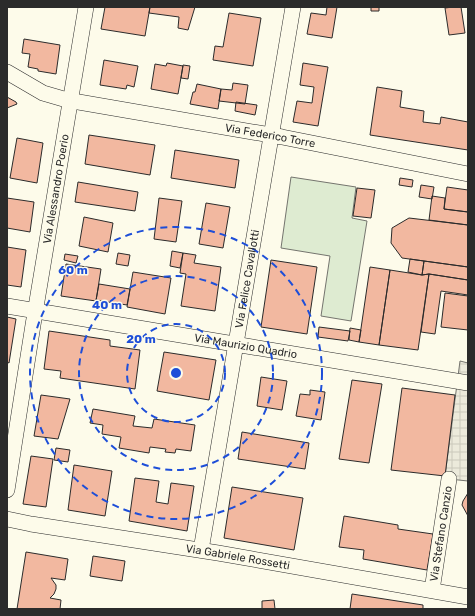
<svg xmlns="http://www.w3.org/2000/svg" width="475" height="616" font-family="Rubik,sans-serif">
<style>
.park{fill:#deebd1;stroke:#74746e}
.plaza{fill:url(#plaza-grid);stroke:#74746e}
.building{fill:#f2b8a0;stroke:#2b2b2b}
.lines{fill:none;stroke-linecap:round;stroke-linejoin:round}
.minor-casing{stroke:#2b2b2b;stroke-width:16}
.minor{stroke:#fdfbea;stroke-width:15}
.ring{fill:none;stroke:#1d4ed8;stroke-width:2;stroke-dasharray:7 5}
.labels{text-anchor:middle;stroke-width:3;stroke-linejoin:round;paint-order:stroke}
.street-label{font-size:11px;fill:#2b2b2b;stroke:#fdfbea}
.centre{fill:#1d4ed8;stroke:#fdfbea;stroke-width:2}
.ring-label{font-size:12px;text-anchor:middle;font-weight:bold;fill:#1d4ed8;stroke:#fdfbea;stroke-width:3;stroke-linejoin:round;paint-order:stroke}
</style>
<defs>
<pattern id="plaza-grid" width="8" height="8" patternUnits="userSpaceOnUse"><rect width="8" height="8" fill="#eceadb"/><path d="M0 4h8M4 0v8" fill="none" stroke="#cbc9bc"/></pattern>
</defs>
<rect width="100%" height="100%" fill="#fdfbea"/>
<path class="park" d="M 291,177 L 356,187 L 352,218 L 367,221 L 351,321 L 321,316 L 330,256 L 281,248 Z"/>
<path class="plaza" d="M 460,361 L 468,363 L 468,481 L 449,479 L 445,476 Z"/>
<path class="building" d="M 105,7 L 150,7 L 145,36 L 101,29 Z
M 150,7 L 195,7 L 188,30 L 178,28 L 179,17 L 149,13 Z
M 327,7 L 337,7 L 332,38 L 307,34 L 311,13 L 326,15 Z
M 371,7 L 379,7 L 379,11 L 371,11 Z
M 453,7 L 461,7 L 465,33 L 449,35 L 445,8 Z
M 229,13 L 261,18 L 253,66 L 213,60 L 215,46 L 223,47 Z
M 24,39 L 60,45 L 56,74 L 38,71 L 38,69 L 28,67 L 30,54 L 22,53 Z
M 104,60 L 138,66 L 134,87 L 127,85 L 126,89 L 100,85 Z
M 167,63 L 183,66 L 178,94 L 151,89 L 155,64 L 166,66 Z
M 303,63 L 328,67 L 318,126 L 293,122 L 297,101 L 312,103 L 314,87 L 300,85 Z
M 183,65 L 190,66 L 188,79 L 181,78 Z
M 233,83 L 248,85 L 245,104 L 219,101 L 221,89 L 232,90 Z
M 197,84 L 221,89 L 218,109 L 190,104 L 193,92 L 195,92 Z
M 377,87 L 402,91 L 400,107 L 424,111 L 423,122 L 440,124 L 441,117 L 468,122 L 468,150 L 370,135 Z
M 7,97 L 16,102 L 17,104 L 7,108 Z
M 236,102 L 257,105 L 255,115 L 235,111 Z
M 89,135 L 155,145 L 150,175 L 85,164 Z
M 17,138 L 43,143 L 37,183 L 10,178 Z
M 175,150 L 239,160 L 235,188 L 171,178 Z
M 400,178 L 413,180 L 412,187 L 399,185 Z
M 78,182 L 138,192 L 135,211 L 75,202 Z
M 421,185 L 434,187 L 432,199 L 419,197 Z
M 447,187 L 468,190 L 468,212 L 444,209 Z
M 357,188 L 375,190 L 371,218 L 353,216 Z
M 432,196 L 445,198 L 444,209 L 468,212 L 468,225 L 429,220 Z
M 7,198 L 34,202 L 30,232 L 7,228 Z
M 159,198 L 182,201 L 176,242 L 154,239 Z
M 206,203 L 230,207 L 223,248 L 199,244 Z
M 84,217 L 113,223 L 108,252 L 79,246 Z
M 409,218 L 468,225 L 468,267 L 402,258 L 391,243 L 392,228 Z
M 7,247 L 26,250 L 21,287 L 7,285 Z
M 172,251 L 183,253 L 180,268 L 170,266 Z
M 118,253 L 130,255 L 128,266 L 116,264 Z
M 183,253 L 196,255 L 194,263 L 221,267 L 215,311 L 181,306 L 186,274 L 180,273 Z
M 65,254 L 78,256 L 76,263 L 64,260 Z
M 410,259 L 424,261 L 422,275 L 408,272 Z
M 271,260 L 317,267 L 307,334 L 261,327 Z
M 424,261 L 468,267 L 468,280 L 429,274 L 422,275 Z
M 66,264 L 101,269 L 96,301 L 61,296 Z
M 370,267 L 390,270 L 379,345 L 359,342 Z
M 390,270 L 422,275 L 429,274 L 418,350 L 379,345 Z
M 133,272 L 171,278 L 165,314 L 127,307 Z
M 429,274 L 468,280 L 468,295 L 441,291 L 435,334 L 421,332 Z
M 99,284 L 130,289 L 127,305 L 96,300 Z
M 445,293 L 468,296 L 468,330 L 441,327 Z
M 7,317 L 16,319 L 9,363 L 7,362 Z
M 319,327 L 350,331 L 348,341 L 318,337 Z
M 350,328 L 361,330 L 359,342 L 349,340 Z
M 49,331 L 110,340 L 110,346 L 140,350 L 135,389 L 60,378 L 61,371 L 44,369 Z
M 164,352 L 216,360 L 209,400 L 157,391 Z
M 261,377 L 287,381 L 282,410 L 257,406 Z
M 352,380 L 382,384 L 369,463 L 339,459 Z
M 402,388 L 455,395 L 445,476 L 391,470 Z
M 310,390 L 325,392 L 321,420 L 296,416 L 300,394 L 310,395 Z
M 41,395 L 70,399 L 58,439 L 34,436 Z
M 93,409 L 135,416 L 133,426 L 152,428 L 154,419 L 195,425 L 191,451 L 176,449 L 175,453 L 165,452 L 166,449 L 150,447 L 149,453 L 119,448 L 121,437 L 102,434 L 103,425 L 90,423 Z
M 242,432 L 309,443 L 305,469 L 238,459 Z
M 56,448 L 70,450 L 68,462 L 54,460 Z
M 31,456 L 53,459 L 46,507 L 23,504 Z
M 74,465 L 112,471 L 105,516 L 68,510 Z
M 135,478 L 159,481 L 156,502 L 168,504 L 171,483 L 194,486 L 187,531 L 129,521 Z
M 232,487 L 303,498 L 294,550 L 224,538 Z
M 468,493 L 468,516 L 462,505 L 463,501 Z
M 344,516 L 398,525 L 398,529 L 433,534 L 427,570 L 363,559 L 364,550 L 339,547 Z
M 26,552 L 68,559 L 65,580 L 51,578 L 56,585 L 56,589 L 54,594 L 50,598 L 61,600 L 60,609 L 17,609 Z
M 93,556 L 125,561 L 122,581 L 90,576 Z
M 352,594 L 423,605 L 423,609 L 350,609 Z
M 274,600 L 275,609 L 262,609 L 262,601 Z"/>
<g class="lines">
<defs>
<g id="minor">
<path id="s1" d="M 7,72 L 43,93 L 67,100 L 282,137 L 468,174"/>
<path id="s2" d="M 7,306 L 468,383"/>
<path id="s3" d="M 7,490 L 33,325 L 86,7"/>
<path id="s4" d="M 7,519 L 31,524 L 218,553 L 468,597"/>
<path id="s5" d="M 201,550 L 293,7"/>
<path id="s6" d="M 432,590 L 449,479"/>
</g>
</defs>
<use href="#minor" class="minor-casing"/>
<use href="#minor" class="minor"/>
</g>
<g class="ring">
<circle cx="176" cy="373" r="49"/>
<circle cx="176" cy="373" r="97"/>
<circle cx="176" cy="373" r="146"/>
</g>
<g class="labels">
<g class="street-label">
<text dy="4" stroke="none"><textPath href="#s1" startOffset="273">Via Federico Torre</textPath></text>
<text dy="4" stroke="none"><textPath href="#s3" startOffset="305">Via Alessandro Poerio</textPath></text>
<text dy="4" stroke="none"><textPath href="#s5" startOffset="275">Via Felice Cavallotti</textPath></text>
<text dy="4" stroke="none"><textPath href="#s2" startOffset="242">Via Maurizio Quadrio</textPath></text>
<text dy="4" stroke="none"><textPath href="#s6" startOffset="57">Via Stefano Canzio</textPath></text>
<text dy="4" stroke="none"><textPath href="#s4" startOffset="234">Via Gabriele Rossetti</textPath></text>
</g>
</g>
<circle cx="176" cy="373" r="6" class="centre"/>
<g class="ring-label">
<text x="73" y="274">60 m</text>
<text x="107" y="309">40 m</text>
<text x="141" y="343">20 m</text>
</g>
<rect width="475" height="616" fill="none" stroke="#2b2b2b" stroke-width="16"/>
</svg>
